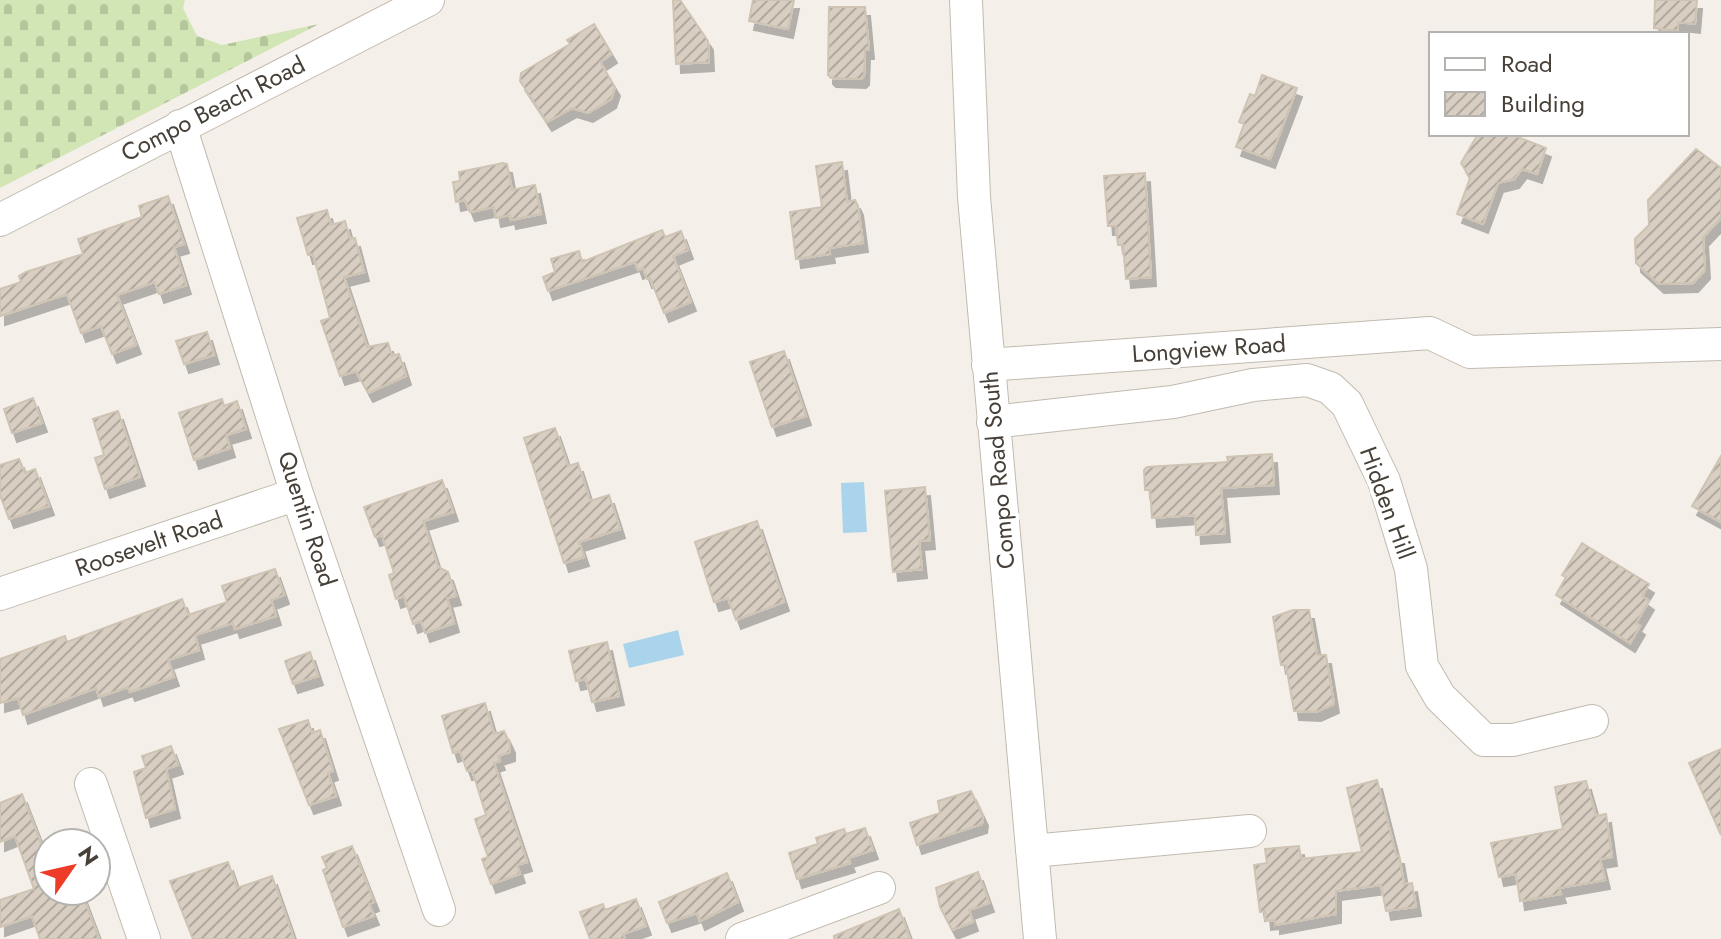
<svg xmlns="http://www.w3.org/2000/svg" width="1721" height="939" font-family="Jost,sans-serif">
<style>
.cemetery{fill:url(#cemetery-stones)}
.water{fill:#aad4ec}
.building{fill:url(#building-hatch);stroke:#cfc3b3;stroke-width:2;filter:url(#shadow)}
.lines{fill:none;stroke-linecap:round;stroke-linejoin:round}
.minor-casing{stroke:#c2baaf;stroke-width:34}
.minor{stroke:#fff;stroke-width:32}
.labels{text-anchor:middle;stroke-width:8;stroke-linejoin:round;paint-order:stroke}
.street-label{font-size:24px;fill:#474038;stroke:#fff}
</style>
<defs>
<pattern id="cemetery-stones" width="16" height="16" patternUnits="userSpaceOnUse" patternTransform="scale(2)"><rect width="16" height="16" fill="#d2e5b5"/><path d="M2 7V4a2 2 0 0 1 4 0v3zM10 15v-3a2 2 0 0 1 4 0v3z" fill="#b6c69c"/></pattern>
<pattern id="building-hatch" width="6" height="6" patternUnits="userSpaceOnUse" patternTransform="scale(2)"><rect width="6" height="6" fill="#d8cec2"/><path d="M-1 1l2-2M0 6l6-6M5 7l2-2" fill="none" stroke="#b1a99f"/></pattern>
<filter id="shadow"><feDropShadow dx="5" dy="9" stdDeviation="0" flood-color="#0004"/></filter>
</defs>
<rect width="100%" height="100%" fill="#f4f0e9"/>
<path class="cemetery" d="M 0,0 L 185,0 L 183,8 L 197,36 L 222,45 L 319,24 L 0,188 Z"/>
<path class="water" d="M 864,482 L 867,532 L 843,533 L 841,483 Z
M 678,630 L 684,655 L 629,668 L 623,644 Z"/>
<path class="building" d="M 673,0 L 680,0 L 708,41 L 709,62 L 676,64 Z
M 753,0 L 794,0 L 788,29 L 749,21 Z
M 1655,0 L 1697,0 L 1695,24 L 1678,22 L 1678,31 L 1654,28 Z
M 829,7 L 865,7 L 869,50 L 865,50 L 864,76 L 861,79 L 831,78 L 828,75 Z
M 594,24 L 612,54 L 600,62 L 615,87 L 611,99 L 588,113 L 572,108 L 547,122 L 520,81 L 521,73 L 570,44 L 567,40 Z
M 1262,75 L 1297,88 L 1270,159 L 1236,147 L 1244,124 L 1239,122 L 1250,94 L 1255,96 Z
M 1478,134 L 1510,134 L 1546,148 L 1537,174 L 1522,169 L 1514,179 L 1498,183 L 1483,224 L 1457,214 L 1470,178 L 1461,163 Z
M 1696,149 L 1721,168 L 1721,218 L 1703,237 L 1705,270 L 1693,283 L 1659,284 L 1636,263 L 1635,239 L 1649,225 L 1648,200 Z
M 842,162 L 847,202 L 855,200 L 858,206 L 863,243 L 829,248 L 830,254 L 796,259 L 790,212 L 822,207 L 816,166 Z
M 503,163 L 507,164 L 512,190 L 535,185 L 541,214 L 511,220 L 510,215 L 496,218 L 494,207 L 470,212 L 465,200 L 456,202 L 453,182 L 460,181 L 459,172 Z
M 1145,173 L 1151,277 L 1126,279 L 1123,245 L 1118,245 L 1116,226 L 1108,226 L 1104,176 Z
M 168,196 L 184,244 L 174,247 L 186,285 L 159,294 L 155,282 L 117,295 L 136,345 L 112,354 L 101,326 L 81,333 L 67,294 L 0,316 L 0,289 L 21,282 L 19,276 L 26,272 L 83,254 L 78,239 L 142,217 L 139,206 Z
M 327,210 L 331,225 L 345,221 L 350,239 L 355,238 L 364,272 L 344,277 L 367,347 L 388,343 L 392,356 L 399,354 L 406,376 L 368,393 L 356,371 L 340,376 L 321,321 L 330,318 L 313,254 L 308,255 L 297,218 Z
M 662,230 L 665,237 L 681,231 L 688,250 L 673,256 L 691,302 L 664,313 L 650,278 L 647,279 L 643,268 L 638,270 L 635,262 L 548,291 L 543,277 L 555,272 L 551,259 L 579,251 L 582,262 Z
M 207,332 L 214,355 L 184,364 L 176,341 Z
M 784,351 L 806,416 L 772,427 L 750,362 Z
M 33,398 L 42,423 L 12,433 L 4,409 Z
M 222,399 L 224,406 L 237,401 L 246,429 L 226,435 L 230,448 L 194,460 L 179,413 Z
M 118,411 L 140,477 L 105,489 L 95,458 L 104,455 L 93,419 Z
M 555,428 L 568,466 L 578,463 L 590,501 L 609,495 L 620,529 L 579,542 L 584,557 L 564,563 L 524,438 Z
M 1272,454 L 1274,485 L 1221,488 L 1225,533 L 1196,535 L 1195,515 L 1152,518 L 1150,490 L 1145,490 L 1144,470 L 1147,467 L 1228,462 L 1227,457 Z
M 1721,456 L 1721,522 L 1692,506 Z
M 19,459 L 25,473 L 35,469 L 49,506 L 9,519 L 0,495 L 0,465 Z
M 442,480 L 453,512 L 423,521 L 438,567 L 448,572 L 456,596 L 447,598 L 454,623 L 425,633 L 421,621 L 413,624 L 404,596 L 396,599 L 389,575 L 394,573 L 382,535 L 375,537 L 364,507 Z
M 925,487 L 930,540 L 919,541 L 922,569 L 893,572 L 885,491 Z
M 757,521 L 784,602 L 736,620 L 728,598 L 714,602 L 695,542 Z
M 1582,543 L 1649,584 L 1642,596 L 1649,601 L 1636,623 L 1640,626 L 1630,643 L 1556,595 L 1566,577 L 1562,575 Z
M 275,569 L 284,595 L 271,600 L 276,616 L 235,629 L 233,623 L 195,635 L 199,650 L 168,660 L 174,677 L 130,692 L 128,687 L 99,697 L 96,688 L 23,715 L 18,698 L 0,703 L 0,659 L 65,636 L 67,642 L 182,599 L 188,615 L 227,602 L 222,586 Z
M 1293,610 L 1309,610 L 1317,655 L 1326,655 L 1334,704 L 1316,712 L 1294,711 L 1286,665 L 1281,665 L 1273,617 Z
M 607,642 L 619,696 L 592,702 L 586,679 L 576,681 L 569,651 Z
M 310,652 L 318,676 L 293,684 L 285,661 Z
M 485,703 L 494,734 L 504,731 L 510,744 L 510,752 L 498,756 L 500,761 L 494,763 L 527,862 L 517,865 L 520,874 L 491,884 L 482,859 L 488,857 L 475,819 L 486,815 L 472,770 L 467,771 L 460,751 L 453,753 L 442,716 Z
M 308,720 L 312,733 L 320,730 L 333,771 L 328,773 L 336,796 L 309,805 L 279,729 Z
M 171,746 L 178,765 L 166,769 L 175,809 L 146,818 L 134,772 L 146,768 L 142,756 Z
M 1721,749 L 1721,835 L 1689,763 Z
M 1377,780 L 1396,855 L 1399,855 L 1404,884 L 1412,883 L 1416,907 L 1386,911 L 1381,885 L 1336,891 L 1336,914 L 1275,925 L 1275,920 L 1266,921 L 1265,911 L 1260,912 L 1254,865 L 1267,863 L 1265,849 L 1299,846 L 1301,859 L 1362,852 L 1347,788 Z
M 1586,781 L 1596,816 L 1606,814 L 1612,857 L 1600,859 L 1605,880 L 1559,888 L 1561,894 L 1520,901 L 1516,874 L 1499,877 L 1491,843 L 1563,829 L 1555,787 Z
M 971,791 L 983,817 L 982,824 L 917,845 L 910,823 L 940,813 L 938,801 Z
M 22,794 L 48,862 L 48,891 L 81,891 L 99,939 L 40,939 L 32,916 L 0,927 L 0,900 L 34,889 L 15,836 L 0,842 L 0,803 Z
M 865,828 L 873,850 L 848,858 L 850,863 L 797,879 L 789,853 L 818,844 L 816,838 L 844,829 L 846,834 Z
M 352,846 L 374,902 L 369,904 L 374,916 L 343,927 L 323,870 L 327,868 L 322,857 Z
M 228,862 L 237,888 L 272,876 L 294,939 L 193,939 L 170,881 Z
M 978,872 L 989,903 L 969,910 L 973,922 L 952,930 L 940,907 L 936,888 Z
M 727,873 L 738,902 L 700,921 L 697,913 L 667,923 L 659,902 Z
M 636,899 L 646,926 L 623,934 L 625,939 L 590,939 L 580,912 L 603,904 L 605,910 Z
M 899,909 L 910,939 L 834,939 L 834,936 Z"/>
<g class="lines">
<defs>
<path id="minor" d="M 966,0 L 974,197 L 1040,939
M 180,126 L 297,494 L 439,910
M 0,220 L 428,0
M 988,365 L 1430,333 L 1470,352 L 1721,344
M 993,422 L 1173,402 L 1253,385 L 1307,380 L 1330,388 L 1347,404 L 1384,481 L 1411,569 L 1422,666 L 1440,697 L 1484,740 L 1513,740 L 1592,721
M 0,594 L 297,494
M 91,784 L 144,939
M 1032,851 L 1250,831
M 742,939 L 879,888"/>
</defs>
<use href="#minor" class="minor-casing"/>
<use href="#minor" class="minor"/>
</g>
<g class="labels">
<g class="street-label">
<text transform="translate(213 109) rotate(-27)" y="8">Compo Beach Road</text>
<text transform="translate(1209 349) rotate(-4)" y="8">Longview Road</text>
<text transform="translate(998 470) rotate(-95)" y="8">Compo Road South</text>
<text transform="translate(1387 503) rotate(70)" y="8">Hidden Hill</text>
<text transform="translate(307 519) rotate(72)" y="8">Quentin Road</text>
<text transform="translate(149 544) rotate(-19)" y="8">Roosevelt Road</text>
</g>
</g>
<rect x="1429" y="32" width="260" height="104" fill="#ffffff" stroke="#b5b3af" stroke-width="2"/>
<rect x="1445" y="58" width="40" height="12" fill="#ffffff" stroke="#b5b3af" stroke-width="2"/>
<text x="1501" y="72" font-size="24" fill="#474038">Road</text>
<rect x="1445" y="92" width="40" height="24" fill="url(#building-hatch)" stroke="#b5b3af" stroke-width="2"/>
<text x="1501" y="112" font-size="24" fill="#474038">Building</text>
<g transform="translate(72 867) rotate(56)"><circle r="38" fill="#ffffff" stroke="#b5b3af" stroke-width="2"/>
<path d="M0-6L14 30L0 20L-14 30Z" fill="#ed3c27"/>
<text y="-12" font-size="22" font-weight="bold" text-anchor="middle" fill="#474038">N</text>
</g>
</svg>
